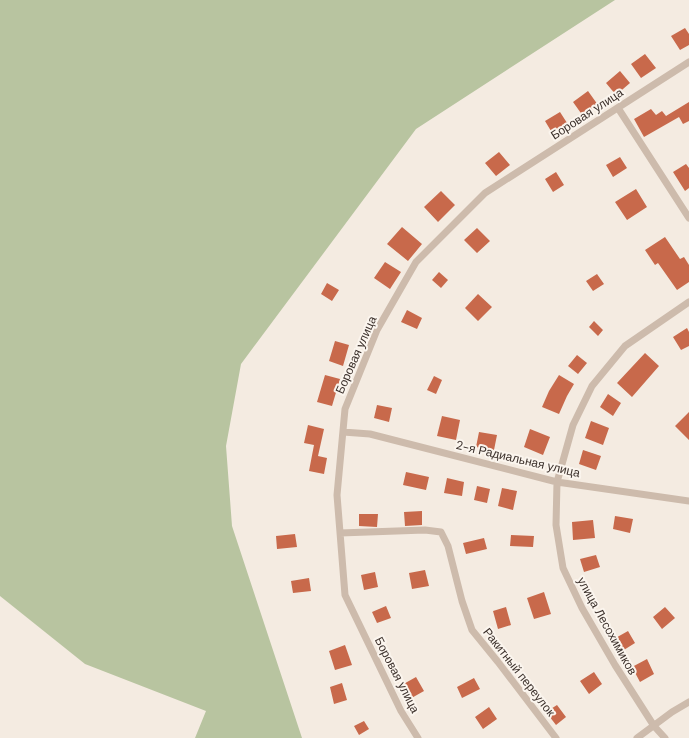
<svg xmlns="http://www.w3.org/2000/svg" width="689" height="738" font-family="'DM Sans',sans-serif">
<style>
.green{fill:#b8c4a0}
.building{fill:#c8694b}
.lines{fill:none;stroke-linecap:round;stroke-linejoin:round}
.minor{stroke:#cdbbac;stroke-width:7}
.labels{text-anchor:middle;stroke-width:4;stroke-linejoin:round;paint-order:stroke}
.street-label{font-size:12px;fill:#3b302b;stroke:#fbf5ee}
</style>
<rect width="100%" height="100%" fill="#f4ebe1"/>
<path class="green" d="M 0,0 L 615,0 L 416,129 L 241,364 L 226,446 L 232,526 L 302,738 L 195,738 L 206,711 L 85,664 L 0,596 Z"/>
<path class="building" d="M 685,28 L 689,34 L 689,45 L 680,50 L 671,36 Z
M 645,54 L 656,68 L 641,78 L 631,64 Z
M 620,71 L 630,83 L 616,95 L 606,83 Z
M 588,91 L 598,105 L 583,116 L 573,102 Z
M 689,102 L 689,121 L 683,124 L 679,117 L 644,137 L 634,119 L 651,109 L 656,115 L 662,111 L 666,116 Z
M 560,112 L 569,126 L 554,136 L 545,121 Z
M 499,152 L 510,165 L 496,176 L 485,163 Z
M 620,157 L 627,168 L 613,177 L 606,165 Z
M 686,164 L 689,168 L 689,188 L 685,191 L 673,172 Z
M 556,172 L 564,185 L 553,192 L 545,179 Z
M 636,189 L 647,207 L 627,220 L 615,202 Z
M 441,191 L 455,205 L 438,222 L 424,207 Z
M 402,227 L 422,244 L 408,261 L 387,244 Z
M 477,228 L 490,241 L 477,253 L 464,240 Z
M 665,237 L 680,259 L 684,257 L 689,265 L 689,282 L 677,290 L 658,263 L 655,265 L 645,250 Z
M 385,262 L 401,272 L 390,289 L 374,278 Z
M 439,272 L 448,280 L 441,288 L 432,280 Z
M 597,274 L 604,284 L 593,291 L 586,281 Z
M 327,283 L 339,290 L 332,301 L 321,294 Z
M 478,294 L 492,307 L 478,321 L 465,308 Z
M 407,310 L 422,318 L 417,329 L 401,322 Z
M 594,321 L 603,330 L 598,336 L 589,327 Z
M 687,328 L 689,332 L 689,346 L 681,350 L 673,337 Z
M 335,341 L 349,345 L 343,366 L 329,361 Z
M 645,353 L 659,366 L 632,397 L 617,383 Z
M 577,355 L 587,363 L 578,374 L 568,366 Z
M 325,375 L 340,379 L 332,406 L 317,402 Z
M 559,375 L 574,384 L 567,396 L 559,414 L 542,407 L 549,391 Z
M 434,376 L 442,380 L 436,394 L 427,390 Z
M 608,394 L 621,403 L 613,416 L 600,407 Z
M 377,405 L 392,408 L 389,422 L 374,418 Z
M 689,412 L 689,440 L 675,426 Z
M 442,416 L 460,420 L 456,440 L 437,436 Z
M 591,421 L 609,428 L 603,445 L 585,438 Z
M 308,425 L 324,429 L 318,456 L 327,458 L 324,474 L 309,471 L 314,445 L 304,443 Z
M 530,429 L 550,437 L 543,455 L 524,447 Z
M 479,432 L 497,435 L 494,450 L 476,447 Z
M 583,450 L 601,456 L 596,470 L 579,464 Z
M 406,472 L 429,477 L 426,490 L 403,485 Z
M 447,478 L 464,482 L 462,496 L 444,493 Z
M 477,486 L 490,489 L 487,503 L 474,500 Z
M 502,488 L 517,491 L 513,510 L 498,506 Z
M 422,511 L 422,525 L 405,526 L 404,512 Z
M 359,514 L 378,514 L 377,527 L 359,526 Z
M 615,516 L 633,519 L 630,533 L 613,529 Z
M 593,520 L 595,538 L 573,540 L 572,522 Z
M 295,534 L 297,547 L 277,549 L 276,536 Z
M 511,535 L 534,536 L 533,547 L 510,546 Z
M 484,538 L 487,549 L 466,554 L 463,543 Z
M 596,555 L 600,567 L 584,572 L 580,559 Z
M 425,570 L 429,586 L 412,589 L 409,573 Z
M 375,572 L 378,587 L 364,590 L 361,575 Z
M 309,578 L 311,591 L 293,593 L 291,581 Z
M 544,592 L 551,614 L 534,619 L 527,598 Z
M 386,606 L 391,618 L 377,623 L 372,612 Z
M 506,607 L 511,625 L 498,629 L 493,611 Z
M 665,607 L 675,618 L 662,629 L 653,617 Z
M 628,631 L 635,643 L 619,653 L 612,640 Z
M 345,645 L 352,665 L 335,670 L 329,651 Z
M 647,659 L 654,674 L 640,682 L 632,667 Z
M 594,672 L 602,684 L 589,694 L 580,681 Z
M 416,677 L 424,691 L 408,700 L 400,686 Z
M 474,678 L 480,689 L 462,698 L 457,687 Z
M 342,683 L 347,700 L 334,704 L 330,687 Z
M 557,705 L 566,717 L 556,725 L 546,712 Z
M 489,707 L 497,719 L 483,729 L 475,717 Z
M 364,721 L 369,729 L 359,735 L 354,726 Z"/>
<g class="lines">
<path class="minor" d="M 618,108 L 689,218
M 343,432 L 370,434 L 557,482 L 689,501
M 340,533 L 425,530 L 441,532 L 448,546 L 462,601 L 472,630 L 498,662 L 556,738
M 418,738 L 401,711 L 345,595 L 337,495 L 345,409 L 377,330 L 416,262 L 485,193 L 689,62
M 637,738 L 672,712 L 689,702
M 665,738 L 654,726 L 615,665 L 582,608 L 563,568 L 556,525 L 557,482 L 573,425 L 592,386 L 625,346 L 689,302"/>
</g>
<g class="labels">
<g class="street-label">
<text transform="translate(587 114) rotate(-33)" y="4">Боровая улица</text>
<text transform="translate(356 355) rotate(-66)" y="4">Боровая улица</text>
<text transform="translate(518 459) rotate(13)" y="4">2-я Радиальная улица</text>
<text transform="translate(607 626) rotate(61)" y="4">улица Лесохимиков</text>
<text transform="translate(519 672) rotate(52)" y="4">Ракитный переулок</text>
<text transform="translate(397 675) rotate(63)" y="4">Боровая улица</text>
</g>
</g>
</svg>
